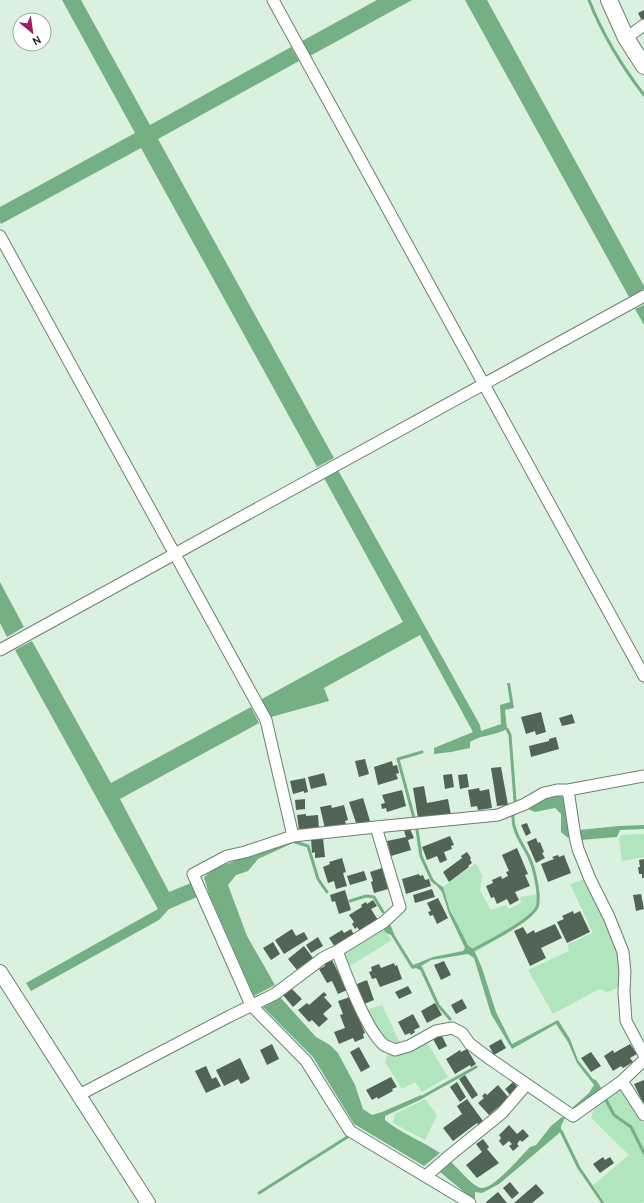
<svg xmlns="http://www.w3.org/2000/svg" width="644" height="1203" font-family="Cabin,sans-serif">
<style>
.green{fill:#b0e5bd}
.water{fill:#75b085}
.lines{fill:none;stroke-linecap:round;stroke-linejoin:round}
.stream{stroke:#75b085;stroke-width:3}
.building{fill:#516455}
.minor-casing{stroke:#6c7f70;stroke-width:13}
.tertiary-casing{stroke:#6c7f70;stroke-width:16}
.secondary-casing{stroke:#6c7f70;stroke-width:18}
.minor{stroke:#fff;stroke-width:11}
.tertiary{stroke:#fff;stroke-width:14}
.secondary{stroke:#fff;stroke-width:16}
</style>
<rect width="100%" height="100%" fill="#dbf1e0"/>
<path class="green" d="M 644,834 L 644,857 L 622,861 L 619,840 L 621,835 Z
M 476,863 L 482,876 L 480,891 L 491,910 L 506,905 L 509,909 L 521,903 L 520,897 L 540,894 L 537,907 L 530,918 L 476,952 C 459,937 450,908 443,887 Z
M 585,879 L 606,921 L 619,957 L 621,987 L 607,992 L 599,989 L 553,1014 L 528,970 L 569,951 L 568,944 L 593,933 L 570,884 Z
M 382,929 L 392,940 L 348,967 L 342,954 Z
M 382,1005 L 401,1045 L 389,1043 L 375,1028 L 365,1010 Z
M 426,1041 L 448,1077 L 422,1092 L 415,1082 L 402,1089 L 385,1062 L 388,1051 Z
M 619,1086 L 644,1123 L 644,1202 L 642,1203 L 606,1203 L 593,1185 L 629,1155 L 591,1118 L 595,1106 Z
M 425,1099 L 437,1115 L 425,1140 L 393,1123 L 395,1114 Z"/>
<path class="water" d="M 62,0 L 81,0 L 150,125 L 291,47 L 299,61 L 158,139 L 334,458 L 317,467 L 141,148 L 1,224 L 0,222 L 0,207 L 135,133 Z
M 377,0 L 412,0 L 310,56 L 302,41 Z
M 465,0 L 487,0 L 644,286 L 644,289 L 629,297 Z
M 644,305 L 644,325 L 635,309 Z
M 338,470 L 480,725 L 481,731 L 501,724 L 500,705 L 510,702 L 507,683 L 510,683 L 514,708 L 505,710 L 507,729 C 495,736 483,734 470,742 L 470,748 L 451,752 L 434,754 L 434,748 L 473,732 L 420,635 L 324,688 L 329,701 L 271,717 L 260,700 L 403,622 L 324,478 Z
M 0,582 L 24,627 L 7,637 L 0,623 Z
M 32,641 L 111,783 L 251,707 L 259,723 L 120,799 L 169,892 L 191,883 L 197,897 L 169,909 L 159,920 L 31,991 L 26,983 L 158,909 L 15,650 Z
M 558,793 L 564,798 L 571,836 L 568,838 L 561,832 L 561,814 L 555,808 L 535,812 L 530,810 L 530,805 Z
M 644,825 L 644,829 L 620,830 L 617,837 L 581,840 L 579,830 L 619,826 Z
M 295,842 L 258,859 L 248,871 L 236,875 L 228,885 L 247,936 L 275,985 L 254,996 L 209,894 L 204,878 C 211,865 278,847 295,842 Z
M 432,880 L 443,887 L 450,910 L 468,945 L 474,950 L 482,968 L 496,1012 L 512,1044 L 558,1020 L 570,1039 L 578,1060 L 593,1079 L 596,1080 L 602,1089 L 599,1093 L 595,1093 L 576,1109 L 574,1109 L 573,1107 L 589,1093 L 594,1085 L 577,1063 L 568,1042 L 556,1024 L 512,1049 L 491,1014 L 474,958 L 468,954 L 431,960 L 421,966 L 422,971 L 416,968 L 412,969 L 391,935 L 386,933 L 383,929 L 390,924 L 395,936 L 413,965 L 433,957 L 463,951 L 465,948 L 449,914 L 442,892 Z
M 280,997 L 316,1037 L 330,1045 L 338,1053 L 355,1085 L 363,1109 L 372,1115 L 382,1112 L 421,1095 L 422,1099 L 385,1116 L 385,1120 C 401,1133 422,1141 440,1153 L 424,1166 L 354,1124 L 313,1057 L 263,1007 Z
M 562,1117 L 565,1118 L 561,1126 L 561,1131 L 557,1135 L 499,1184 L 482,1193 L 475,1192 L 475,1201 L 440,1172 L 451,1162 C 458,1168 472,1186 481,1188 C 493,1190 522,1155 530,1147 L 536,1145 L 551,1126 Z"/>
<g class="lines">
<path class="stream" d="M 589,0 C 601,32 623,68 644,95
M 507,729 L 510,735 L 515,800 L 516,805
M 414,818 L 398,759 L 422,752
M 417,830 L 421,856 L 432,880 L 435,883
M 295,842 L 308,846 L 318,879 L 327,892
M 350,901 L 366,896 L 374,897 L 383,912
M 471,951 C 486,943 531,921 537,907 C 541,897 534,867 529,857 C 522,843 512,831 513,815 L 515,813
M 421,968 L 438,1005 L 450,1019
M 422,1097 L 476,1067
M 605,1098 L 614,1115 L 631,1127 L 644,1153
M 561,1131 L 579,1168 L 603,1203
M 259,1193 L 349,1136"/>
</g>
<path class="building" d="M 644,10 L 644,19 L 642,21 L 638,13 Z
M 541,712 L 546,732 L 536,735 L 535,731 L 526,734 L 521,717 Z
M 572,714 L 575,723 L 562,726 L 559,718 Z
M 556,737 L 559,749 L 531,757 L 529,746 L 549,741 L 549,739 Z
M 365,759 L 369,774 L 359,777 L 355,761 Z
M 392,761 L 393,766 L 397,765 L 399,773 L 396,774 L 398,779 L 378,785 L 374,767 Z
M 501,767 L 508,805 L 497,806 L 491,768 Z
M 324,773 L 327,785 L 311,789 L 308,777 Z
M 452,774 L 454,787 L 445,789 L 443,775 Z
M 467,774 L 469,787 L 460,789 L 458,775 Z
M 305,778 L 308,792 L 304,793 L 304,791 L 293,794 L 290,781 Z
M 424,786 L 427,803 L 448,799 L 451,815 L 429,819 L 429,816 L 418,818 L 413,788 Z
M 479,788 L 480,791 L 489,789 L 492,808 L 478,810 L 477,806 L 471,807 L 468,790 Z
M 402,790 L 406,806 L 387,812 L 386,808 L 382,809 L 381,804 L 385,803 L 382,795 Z
M 363,798 L 370,821 L 357,826 L 349,802 Z
M 305,799 L 305,809 L 296,810 L 295,800 Z
M 331,805 L 332,808 L 344,805 L 348,820 L 345,821 L 346,824 L 325,829 L 320,807 Z
M 306,814 L 306,816 L 318,815 L 319,828 L 299,830 L 297,815 Z
M 527,823 L 531,833 L 526,836 L 521,825 Z
M 410,829 L 414,838 L 408,840 L 411,850 L 391,856 L 387,841 L 406,837 L 404,831 Z
M 450,836 L 454,845 L 451,846 L 452,849 L 444,852 L 447,860 L 440,863 L 437,856 L 427,860 L 422,847 Z
M 323,838 L 325,857 L 315,858 L 315,852 L 312,853 L 311,839 Z
M 536,838 L 538,843 L 540,842 L 544,852 L 542,853 L 545,858 L 536,863 L 527,842 Z
M 517,848 L 528,874 L 525,875 L 530,886 L 515,892 L 519,900 L 510,905 L 507,899 L 497,904 L 494,897 L 491,898 L 486,886 L 493,883 L 492,880 L 501,876 L 502,879 L 508,876 L 506,872 L 509,871 L 502,855 Z
M 467,852 L 471,858 L 470,859 L 472,863 L 468,866 L 469,867 L 449,882 L 443,872 L 462,858 L 461,856 Z
M 558,855 L 559,857 L 564,855 L 571,873 L 548,882 L 541,864 L 554,859 L 552,857 Z
M 342,858 L 346,872 L 343,873 L 347,886 L 336,889 L 334,881 L 328,883 L 323,867 L 330,864 L 329,862 Z
M 644,859 L 644,878 L 642,878 L 642,874 L 639,874 L 638,867 L 640,867 L 639,860 Z
M 382,868 L 388,889 L 374,893 L 371,882 L 373,881 L 370,872 Z
M 364,871 L 367,880 L 350,885 L 347,876 Z
M 419,874 L 420,876 L 423,875 L 425,880 L 429,879 L 431,886 L 406,894 L 402,879 Z
M 432,889 L 435,897 L 415,903 L 413,895 Z
M 345,890 L 351,910 L 339,914 L 335,901 L 332,902 L 330,895 Z
M 641,894 L 644,909 L 636,911 L 633,895 Z
M 438,898 L 448,918 L 437,924 L 433,915 L 430,916 L 428,912 L 431,911 L 427,903 Z
M 373,900 L 377,906 L 371,909 L 378,920 L 360,931 L 357,927 L 355,929 L 352,924 L 354,922 L 349,915 L 362,907 L 361,905 L 366,902 L 367,904 Z
M 573,911 L 574,914 L 580,911 L 590,932 L 567,943 L 557,922 L 564,919 L 562,916 Z
M 555,924 L 562,938 L 541,948 L 546,958 L 530,966 L 514,931 L 523,927 L 527,934 L 534,930 L 535,933 Z
M 292,929 L 296,936 L 304,932 L 308,939 L 284,954 L 275,940 Z
M 351,929 L 354,935 L 335,947 L 329,938 L 342,930 L 344,933 Z
M 318,937 L 323,946 L 311,953 L 306,945 Z
M 273,942 L 280,954 L 271,960 L 263,948 Z
M 304,946 L 313,958 L 297,970 L 288,959 Z
M 332,960 L 347,990 L 338,994 L 332,981 L 327,983 L 319,969 L 325,966 L 324,964 Z
M 444,961 L 451,975 L 441,980 L 434,965 Z
M 394,963 L 395,966 L 397,965 L 402,979 L 380,987 L 376,978 L 372,979 L 369,972 L 372,971 L 371,967 L 379,964 L 381,968 Z
M 367,980 L 374,1000 L 364,1004 L 357,984 Z
M 408,986 L 412,993 L 399,999 L 395,992 Z
M 291,988 L 302,999 L 293,1007 L 283,995 Z
M 324,992 L 327,995 L 324,997 L 332,1006 L 323,1014 L 328,1019 L 319,1027 L 312,1020 L 309,1022 L 298,1010 L 307,1003 L 309,1005 Z
M 350,997 L 365,1033 L 363,1034 L 364,1038 L 355,1042 L 353,1038 L 339,1044 L 334,1032 L 345,1028 L 340,1015 L 343,1014 L 338,1001 Z
M 462,999 L 467,1008 L 456,1014 L 451,1005 Z
M 435,1003 L 442,1015 L 427,1023 L 421,1011 Z
M 413,1014 L 420,1027 L 414,1030 L 415,1032 L 411,1035 L 410,1033 L 405,1035 L 398,1022 Z
M 441,1034 L 447,1046 L 439,1050 L 433,1039 Z
M 501,1039 L 506,1048 L 494,1055 L 489,1046 Z
M 272,1044 L 279,1059 L 267,1065 L 260,1050 Z
M 630,1044 L 637,1054 L 630,1058 L 633,1062 L 623,1068 L 621,1066 L 613,1071 L 604,1056 L 613,1050 L 614,1053 Z
M 359,1047 L 370,1067 L 361,1072 L 350,1052 Z
M 467,1049 L 476,1064 L 471,1067 L 470,1065 L 455,1074 L 446,1059 L 460,1050 L 461,1052 Z
M 591,1052 L 601,1066 L 591,1072 L 581,1058 Z
M 240,1058 L 250,1079 L 241,1084 L 238,1079 L 224,1086 L 216,1070 Z
M 206,1066 L 212,1079 L 216,1077 L 221,1086 L 206,1093 L 195,1071 Z
M 465,1075 L 478,1095 L 472,1099 L 459,1079 Z
M 391,1077 L 397,1087 L 392,1089 L 393,1091 L 378,1099 L 377,1097 L 372,1100 L 366,1090 Z
M 644,1080 L 644,1102 L 643,1103 L 634,1084 Z
M 457,1082 L 466,1097 L 460,1102 L 450,1087 Z
M 513,1082 L 518,1088 L 510,1095 L 505,1089 Z
M 498,1085 L 509,1098 L 489,1115 L 478,1103 L 484,1098 L 482,1096 L 485,1093 L 487,1095 Z
M 467,1099 L 483,1121 L 479,1125 L 477,1123 L 453,1141 L 443,1128 L 462,1114 L 457,1106 Z
M 509,1125 L 517,1134 L 523,1129 L 529,1136 L 522,1142 L 520,1140 L 517,1144 L 519,1146 L 513,1151 L 509,1146 L 512,1144 L 509,1141 L 503,1146 L 499,1141 L 501,1138 L 499,1135 Z
M 483,1139 L 489,1147 L 487,1149 L 499,1163 L 477,1178 L 466,1165 L 482,1152 L 476,1144 Z
M 603,1157 L 605,1160 L 610,1157 L 614,1163 L 600,1173 L 593,1164 Z
M 510,1182 L 519,1193 L 512,1199 L 503,1188 Z
M 536,1184 L 544,1193 L 532,1203 L 514,1203 Z
M 498,1192 L 507,1203 L 487,1203 L 486,1202 Z"/>
<g class="lines">
<defs>
<path id="minor" d="M 273,0 L 644,676
M 626,38 L 644,25
M 0,236 L 266,720 L 293,836 L 245,852 L 227,856 L 193,874 L 251,1005 L 306,1061 L 350,1131 L 470,1203
M 0,650 L 644,296
M 644,776 L 568,790 L 575,836 L 578,849 L 590,879 L 609,917 L 623,952 L 625,972 L 624,992 L 626,1021 L 644,1055
M 376,827 L 498,815 L 525,804 L 544,793 L 557,790 L 568,790
M 293,836 L 376,827 L 400,907 L 384,922 L 337,951 C 346,974 366,1030 384,1045 C 387,1047 392,1048 395,1050 L 409,1046 L 436,1031 L 452,1028 L 462,1033 L 470,1044 L 490,1059 L 573,1116 L 622,1081 L 644,1115
M 622,1081 L 644,1060
M 79,1095 L 230,1016 L 275,994 L 323,958 L 337,951
M 426,1176 L 449,1156 L 502,1113 L 526,1085"/>
<path id="tertiary" d="M 0,972 L 148,1203"/>
<path id="secondary" d="M 609,0 L 626,38 L 644,66"/>
</defs>
<use href="#minor" class="minor-casing"/>
<use href="#tertiary" class="tertiary-casing"/>
<use href="#secondary" class="secondary-casing"/>
<use href="#minor" class="minor"/>
<use href="#tertiary" class="tertiary"/>
<use href="#secondary" class="secondary"/>
</g>
<g transform="translate(32 32) rotate(151)"><circle r="19" fill="#ffffff" stroke="#a3a6a4"/>
<path d="M0-3L7 15L0 10L-7 15Z" fill="#a21b66"/>
<text y="-6" font-size="11" font-weight="bold" text-anchor="middle" fill="#19211b">N</text>
</g>
</svg>
